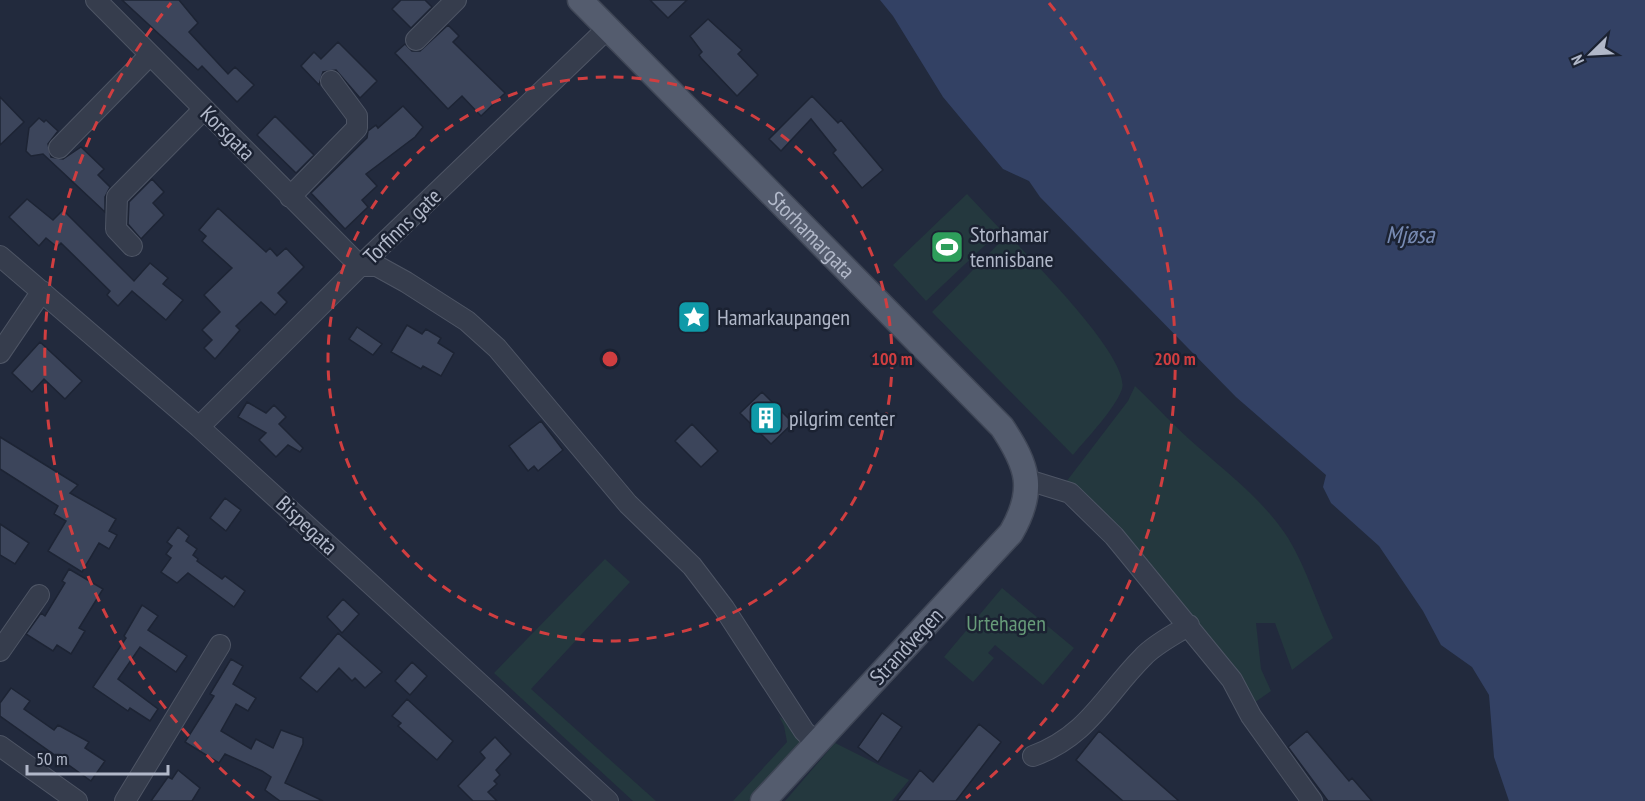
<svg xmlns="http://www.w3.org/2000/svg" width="1645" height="801" font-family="'PT Sans Narrow',sans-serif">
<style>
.green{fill:#24383e}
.water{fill:#334164}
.building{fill:#3c455b;stroke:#1d2434;stroke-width:1.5}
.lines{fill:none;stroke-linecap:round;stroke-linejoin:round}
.minor-casing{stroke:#4e5565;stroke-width:22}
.major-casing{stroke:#3f4656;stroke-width:27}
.minor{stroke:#363d4d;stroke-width:20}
.major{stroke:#545c6e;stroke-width:24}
.ring{fill:none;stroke:#d03e40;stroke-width:3;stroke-dasharray:10 8}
.labels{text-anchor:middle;stroke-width:5;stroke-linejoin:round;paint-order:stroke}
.street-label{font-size:22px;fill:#b1b8c9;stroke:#1b2232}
.poi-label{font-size:22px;fill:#b1b8c9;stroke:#1b2232;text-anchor:start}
.park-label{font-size:22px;fill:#679b79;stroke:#1b2232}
.water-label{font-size:24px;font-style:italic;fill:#778ab2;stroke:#1b2232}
.centre{fill:#d03e40;stroke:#1b2232;stroke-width:3}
.ring-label{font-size:18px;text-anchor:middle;font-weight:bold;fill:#d03e40;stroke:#1b2232;stroke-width:5;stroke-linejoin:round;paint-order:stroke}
</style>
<rect width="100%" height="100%" fill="#222a3d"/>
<path class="green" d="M 967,194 L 1001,230 L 926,301 L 893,265 Z
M 1008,234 C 1030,259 1131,358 1122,389 C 1115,409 1087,438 1073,455 L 932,312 Z
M 1135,386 C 1156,406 1176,428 1198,447 C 1230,475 1265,502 1288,538 C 1307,569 1317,605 1333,638 L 1292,670 L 1275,623 L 1256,623 L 1261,669 L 1271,691 L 1251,705 L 1066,482 L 1128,401 Z
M 605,559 L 630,582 L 531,689 L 656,801 L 633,801 L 494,673 Z
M 1002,588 L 1074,648 L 1043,685 L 995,645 L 988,653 L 994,658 L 973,682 L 944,657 Z
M 779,716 L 805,738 L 748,801 L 733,801 L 787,742 L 784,726 Z
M 835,743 L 909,780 L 892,801 L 785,801 Z"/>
<path class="water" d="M 880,0 L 1645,0 L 1645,801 L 1509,801 L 1494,757 L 1489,695 L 1472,667 L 1441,645 L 1423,611 L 1379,546 L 1331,503 L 1323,487 L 1326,475 L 1236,397 L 1040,197 L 1029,181 L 1003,169 L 943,97 L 893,16 Z"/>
<path class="building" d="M 122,0 L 179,0 L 198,23 L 189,32 L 228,74 L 235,67 L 254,85 L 237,102 L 202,66 L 198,70 Z
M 401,0 L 425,0 L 432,7 L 411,28 L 392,9 Z
M 650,0 L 687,0 L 668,18 Z
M 708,19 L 742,50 L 738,54 L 758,75 L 737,96 L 701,58 L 699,55 L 702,52 L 690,36 Z
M 448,25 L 459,36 L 453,42 L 505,93 L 481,116 L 462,96 L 448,109 L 395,53 L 405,44 L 412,51 L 420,51 Z
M 338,42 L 377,81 L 360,98 L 336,70 L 323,72 L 319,85 L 301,66 L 314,52 L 321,59 Z
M 812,96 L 838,123 L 841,120 L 883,170 L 862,188 L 833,153 L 836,150 L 811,119 L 781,151 L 769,139 Z
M 0,97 L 24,122 L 0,145 Z
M 403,106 L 423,127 L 415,137 L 366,174 L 377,186 L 362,200 L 368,207 L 345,229 L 311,193 L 367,138 L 368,131 L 376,125 L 378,128 Z
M 275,116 L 314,155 L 296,173 L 257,135 Z
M 39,118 L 44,122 L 46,120 L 58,131 L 48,144 L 51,157 L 63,159 L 81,147 L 104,169 L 98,175 L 110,187 L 105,197 L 105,212 L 43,154 L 31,156 L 26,151 L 29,128 Z
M 152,179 L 164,192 L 153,203 L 164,215 L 141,239 L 128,224 L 129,202 Z
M 27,199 L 53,220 L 63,210 L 134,281 L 150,263 L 168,278 L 163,284 L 183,300 L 166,320 L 132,291 L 118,306 L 107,295 L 110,291 L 61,243 L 57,247 L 46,238 L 39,246 L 9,217 Z
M 218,208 L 266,252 L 270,248 L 277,256 L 286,248 L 304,267 L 278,293 L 287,302 L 275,315 L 261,302 L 236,326 L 240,330 L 215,359 L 204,348 L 212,340 L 202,330 L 220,312 L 204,295 L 232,268 L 202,241 L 206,236 L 199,230 Z
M 407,325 L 422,334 L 426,329 L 441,338 L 438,343 L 454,353 L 441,376 L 423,366 L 421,369 L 391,352 Z
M 357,327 L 382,344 L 373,355 L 349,339 Z
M 40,342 L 82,381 L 65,399 L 44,379 L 32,392 L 12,373 Z
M 762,392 L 793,423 L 771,444 L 740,413 Z
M 247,402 L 266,413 L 274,405 L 286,417 L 279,424 L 303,448 L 300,452 L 288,445 L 276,457 L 259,440 L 266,433 L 238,417 Z
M 541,421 L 563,450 L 538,471 L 534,466 L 528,471 L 509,446 Z
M 692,424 L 718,451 L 701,467 L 675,441 Z
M 0,437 L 78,485 L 70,493 L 116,519 L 109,531 L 117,535 L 109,549 L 99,543 L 82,572 L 48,551 L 66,521 L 54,514 L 58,506 L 0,469 Z
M 225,498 L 241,510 L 226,531 L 210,518 Z
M 0,524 L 29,543 L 15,564 L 0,555 Z
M 178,527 L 189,536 L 186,541 L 197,549 L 193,555 L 198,559 L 197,561 L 222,579 L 225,576 L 245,591 L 234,607 L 188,573 L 177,583 L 161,572 L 171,558 L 166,554 L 172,546 L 167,542 Z
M 69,569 L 103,589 L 79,628 L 85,631 L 71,654 L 57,645 L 53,651 L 26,634 L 41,613 L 45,616 L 65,583 L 62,581 Z
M 343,599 L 359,614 L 342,633 L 327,617 Z
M 142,605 L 158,616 L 148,630 L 187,656 L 176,672 L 140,647 L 118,679 L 158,709 L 150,721 L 130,708 L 128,711 L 93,687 L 126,638 L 124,636 Z
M 338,633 L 382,672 L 365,688 L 355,678 L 352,681 L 339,668 L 317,692 L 300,678 Z
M 231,659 L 243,666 L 233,684 L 256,698 L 248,711 L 236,704 L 221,731 L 251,749 L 256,739 L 273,748 L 281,730 L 303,738 L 303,744 L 285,783 L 323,801 L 280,801 L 265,790 L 271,777 L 262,771 L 225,754 L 219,763 L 185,742 L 214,696 L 210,694 Z
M 412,662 L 427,676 L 410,695 L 395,681 Z
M 11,688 L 30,701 L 24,709 L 54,730 L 58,725 L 89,742 L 85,748 L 105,761 L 91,781 L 0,716 L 0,703 Z
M 407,699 L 453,741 L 437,760 L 398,726 L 401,723 L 392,716 Z
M 882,713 L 902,727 L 878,762 L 858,747 Z
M 979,724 L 1001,742 L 956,801 L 897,801 L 920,770 L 933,782 Z
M 1099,731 L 1179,801 L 1123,801 L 1076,760 Z
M 1307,731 L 1349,781 L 1352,778 L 1372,801 L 1328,801 L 1288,747 Z
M 495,737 L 511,754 L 496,770 L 500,775 L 494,781 L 497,784 L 488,792 L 497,801 L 473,801 L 458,786 L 485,758 L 480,752 Z
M 178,770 L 200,788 L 192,801 L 151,801 L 168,777 L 172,779 Z"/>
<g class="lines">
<defs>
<path id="minor" d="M 96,0 L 360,266 L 377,266 L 406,282 L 467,321 L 497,348 L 628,504 L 692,566 L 724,608 L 804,731 L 815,742
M 416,40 L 456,0
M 59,148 L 150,55
M 290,197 L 357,128 L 357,116 L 331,81
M 132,246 L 116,229 L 117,197 L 204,109
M 0,256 L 199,427 L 608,801
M 0,353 L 42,291
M 199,427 L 360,266 L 608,28
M 1028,480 L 1070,493 L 1114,536 L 1232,680 L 1251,716 L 1312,801
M 0,651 L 39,595
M 0,746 L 77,801
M 1033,756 C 1088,736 1105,695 1143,657 C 1155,644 1174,635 1189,625
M 125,801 L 220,645"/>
<g id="major">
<path id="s1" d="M 580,0 L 1002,427 C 1028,466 1036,490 1011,533 L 763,801"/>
</g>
</defs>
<use href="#minor" class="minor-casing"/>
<use href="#major" class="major-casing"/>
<use href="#minor" class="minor"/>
<use href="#major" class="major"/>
</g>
<g class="ring">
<circle cx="610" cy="359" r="282"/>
<path d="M254 798A565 565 0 0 1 171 3M1049 3A565 565 0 0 1 966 798"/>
</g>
<defs>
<symbol id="stadium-square" viewBox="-11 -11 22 22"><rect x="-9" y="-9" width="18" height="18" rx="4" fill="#2e9e5b" stroke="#1b2232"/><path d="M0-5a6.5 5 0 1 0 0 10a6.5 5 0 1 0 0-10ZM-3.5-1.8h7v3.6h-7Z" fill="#fff"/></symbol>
<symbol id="sight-square" viewBox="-11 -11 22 22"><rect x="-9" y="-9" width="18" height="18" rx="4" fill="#0f9aa8" stroke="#1b2232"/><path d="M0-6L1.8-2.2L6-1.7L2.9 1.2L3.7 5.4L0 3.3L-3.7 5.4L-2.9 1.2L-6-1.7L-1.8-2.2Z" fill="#fff"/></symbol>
<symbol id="building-square" viewBox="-11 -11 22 22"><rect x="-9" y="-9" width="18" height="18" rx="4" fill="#0f9aa8" stroke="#1b2232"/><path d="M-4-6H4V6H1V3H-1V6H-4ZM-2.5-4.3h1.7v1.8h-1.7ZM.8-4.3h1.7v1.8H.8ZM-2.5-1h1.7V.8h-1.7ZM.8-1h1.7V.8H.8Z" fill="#fff"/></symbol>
</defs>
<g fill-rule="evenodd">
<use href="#stadium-square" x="928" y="228" width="38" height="38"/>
<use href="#sight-square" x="675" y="298" width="38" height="38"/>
<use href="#building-square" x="747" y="399" width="38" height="38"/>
</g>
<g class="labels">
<g class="street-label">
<text transform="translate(228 133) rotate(45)" y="8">Korsgata</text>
<text transform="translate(402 226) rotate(-44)" y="8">Torfinns gate</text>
<text dy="8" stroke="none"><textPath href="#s1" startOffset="330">Storhamargata</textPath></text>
<text transform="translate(307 525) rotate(43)" y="8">Bispegata</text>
<text transform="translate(906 646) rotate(-47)" y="8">Strandvegen</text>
</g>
<g class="poi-label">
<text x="970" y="242">Storhamar<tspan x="970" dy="25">tennisbane</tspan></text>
<text x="717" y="325">Hamarkaupangen</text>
<text x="789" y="426">pilgrim center</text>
</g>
<g class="park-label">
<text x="1006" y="631">Urtehagen</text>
</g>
<g class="water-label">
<text x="1410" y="243">Mjøsa</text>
</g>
</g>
<circle cx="610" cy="359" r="9" class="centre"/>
<g class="ring-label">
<text x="892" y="365">100 m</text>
<text x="1175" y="365">200 m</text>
</g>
<g transform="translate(1591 54) rotate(246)" stroke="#1b2232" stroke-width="4.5" paint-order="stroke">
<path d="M0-4.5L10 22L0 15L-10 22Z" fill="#b1b8c9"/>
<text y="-9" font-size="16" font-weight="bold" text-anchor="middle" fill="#b1b8c9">N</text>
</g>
<path d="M27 765v9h141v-9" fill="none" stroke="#b1b8c9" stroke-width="3"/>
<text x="36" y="765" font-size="18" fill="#b1b8c9" stroke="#1b2232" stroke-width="4.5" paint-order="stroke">50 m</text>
</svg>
